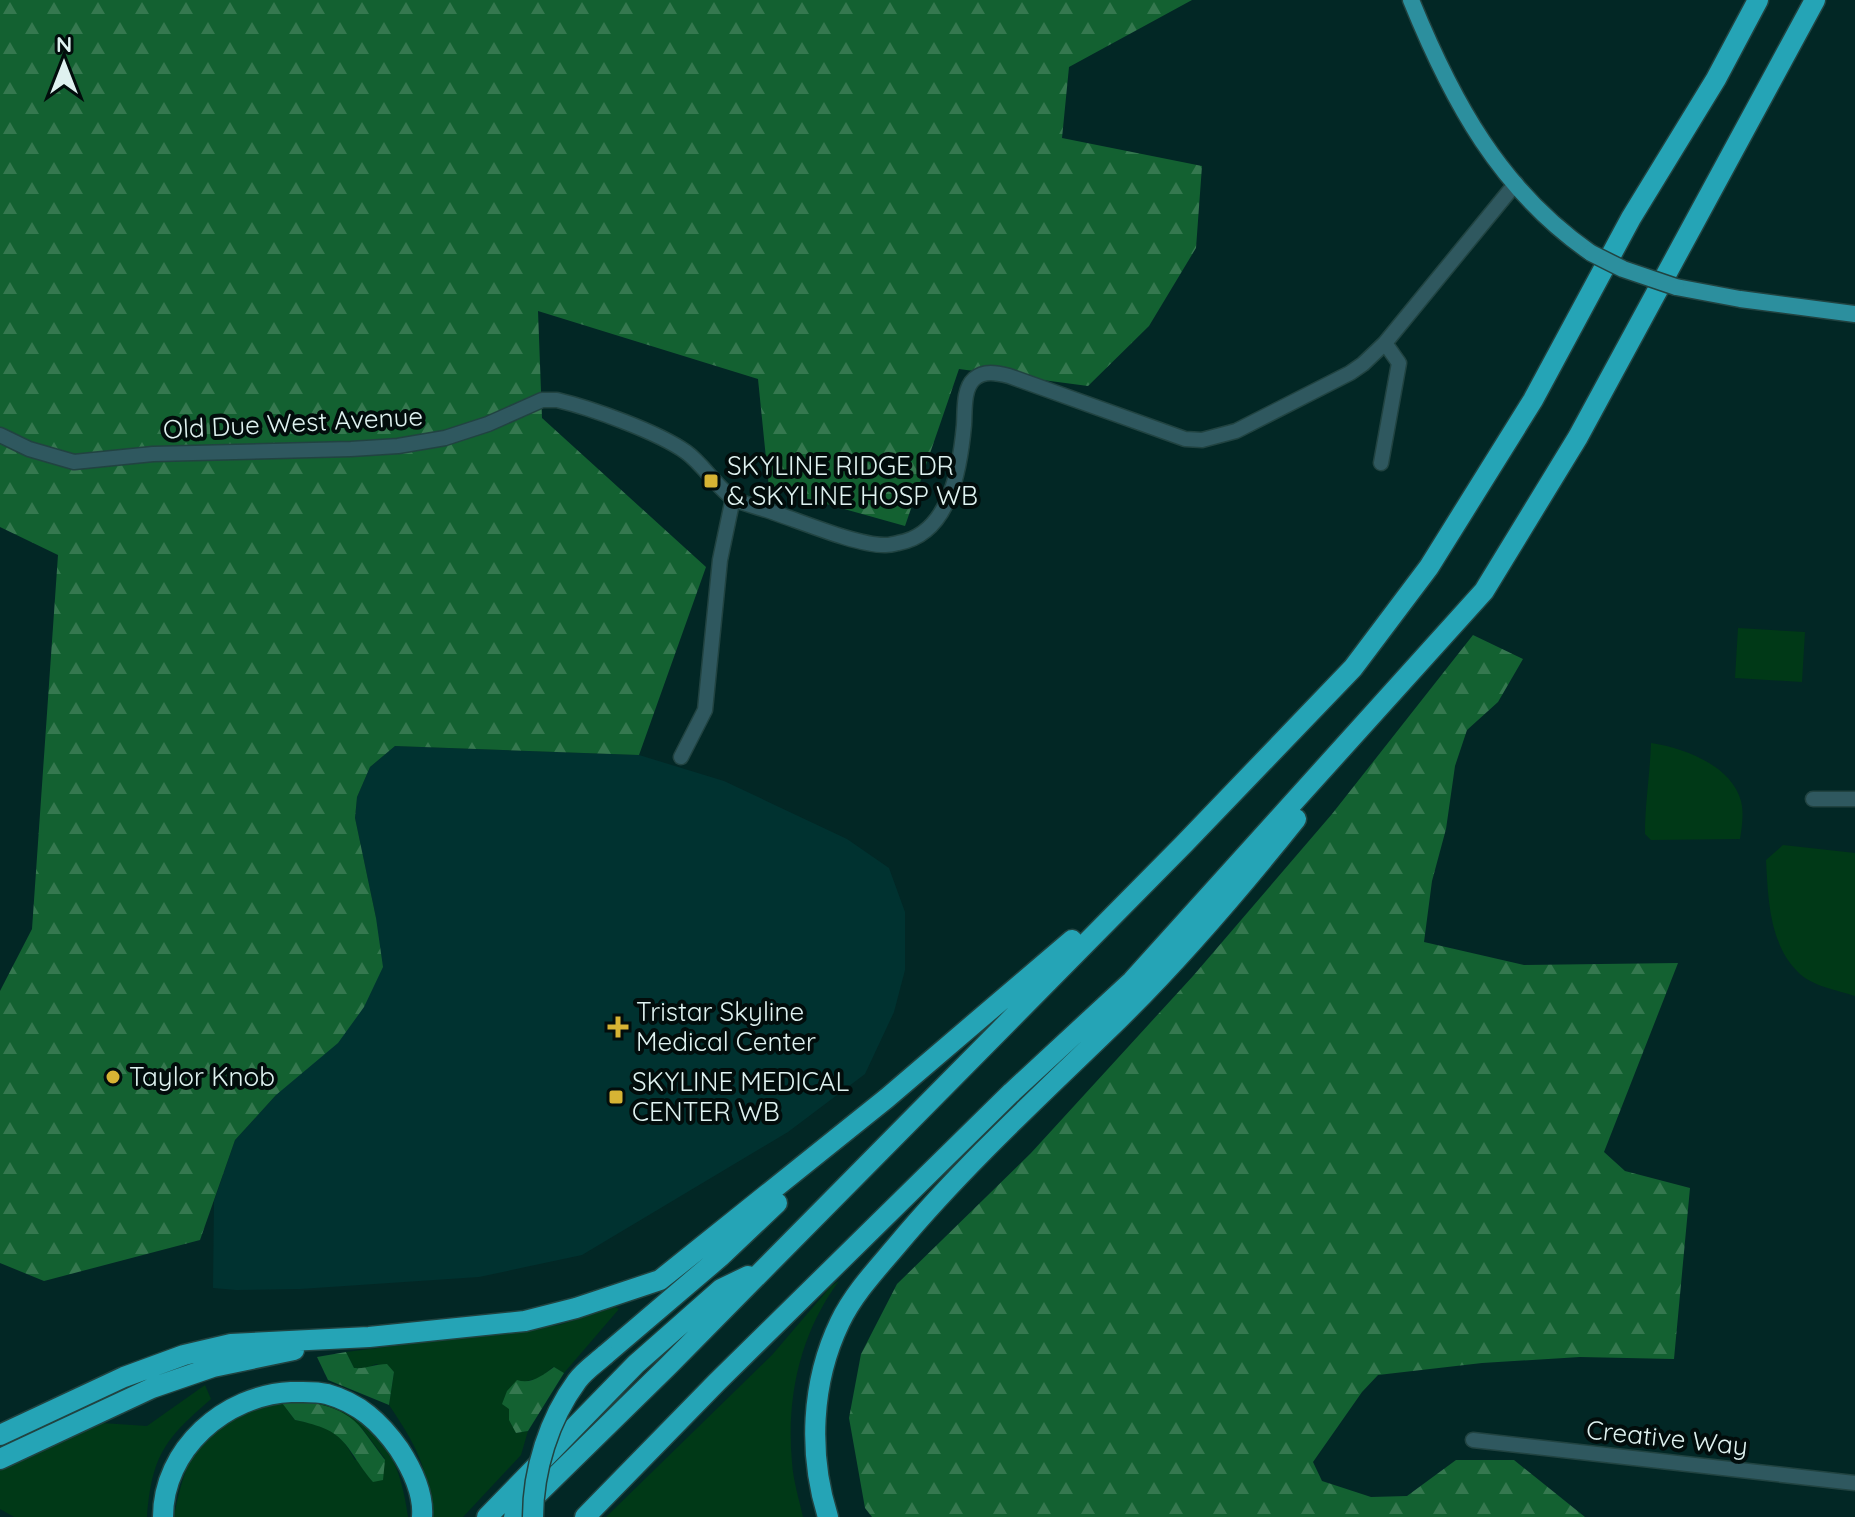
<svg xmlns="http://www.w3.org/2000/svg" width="1855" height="1517" font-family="Quicksand,sans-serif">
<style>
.built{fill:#003230}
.grass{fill:#003917}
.forest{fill:url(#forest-firs)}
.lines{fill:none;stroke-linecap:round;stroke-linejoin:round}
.minor-casing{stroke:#214341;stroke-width:17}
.major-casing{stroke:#214341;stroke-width:19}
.highway-casing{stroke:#214341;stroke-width:23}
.minor{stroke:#2f585f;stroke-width:14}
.major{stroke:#2c8f9e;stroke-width:16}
.highway{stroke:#25a4b6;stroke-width:20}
.major-bridge-casing{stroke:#214341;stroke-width:19;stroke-linecap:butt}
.highway-bridge-casing{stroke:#214341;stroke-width:23;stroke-linecap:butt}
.major-bridge{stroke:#2c8f9e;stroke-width:16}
.highway-bridge{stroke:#25a4b6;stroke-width:20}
.poi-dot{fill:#d7b434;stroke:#020d0c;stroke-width:3}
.labels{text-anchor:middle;stroke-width:8;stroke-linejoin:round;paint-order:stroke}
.street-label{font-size:26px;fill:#dff2f0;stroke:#020d0c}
.poi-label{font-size:26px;fill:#dff2f0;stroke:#020d0c;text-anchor:start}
</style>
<defs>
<pattern id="forest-firs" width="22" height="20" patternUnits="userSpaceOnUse" patternTransform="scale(2)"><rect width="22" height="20" fill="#136131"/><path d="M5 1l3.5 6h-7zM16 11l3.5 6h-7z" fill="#35784f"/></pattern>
</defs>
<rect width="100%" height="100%" fill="#022725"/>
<path class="built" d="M 395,746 L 639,755 L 724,781 L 847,839 L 889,868 L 905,912 L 905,970 L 894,1012 L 865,1074 L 788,1132 L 582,1255 L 479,1277 L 300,1289 L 236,1290 L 213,1288 L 214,1201 L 235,1140 L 276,1095 L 376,918 L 355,818 L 357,797 L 370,767 Z"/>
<path class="grass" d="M 1738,628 L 1805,632 L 1802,682 L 1735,678 Z
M 1651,743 C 1684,748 1731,765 1741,801 C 1744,813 1742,827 1740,839 L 1651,840 L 1645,834 C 1645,803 1650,774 1651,743 Z
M 1783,845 L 1855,853 L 1855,996 C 1837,990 1811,986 1798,972 C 1769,944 1768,897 1766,860 Z
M 839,1281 C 800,1333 786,1398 792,1462 C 793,1480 799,1499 803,1517 L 606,1517 L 772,1355 L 831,1286 Z
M 615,1307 L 619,1309 L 564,1373 L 553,1367 L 540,1378 L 523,1382 L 509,1409 L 516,1433 L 528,1431 L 521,1455 L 463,1517 L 431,1517 C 428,1466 417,1447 389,1405 L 394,1372 L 376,1364 L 365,1369 L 354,1368 L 346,1352 L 559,1325 Z
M 205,1385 L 211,1399 C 165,1439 152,1455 147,1517 L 14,1517 L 0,1509 L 0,1470 L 102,1423 L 147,1426 Z
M 279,1399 L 295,1420 C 332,1427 337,1427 355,1460 L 385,1459 L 361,1427 L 308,1401 C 318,1402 330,1402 339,1406 C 386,1428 402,1470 408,1517 L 174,1517 C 188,1445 206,1417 279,1399 Z"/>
<path class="forest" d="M 0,0 L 1192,0 L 1069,67 L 1062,138 L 1202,166 L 1196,248 L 1149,326 L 1088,386 L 959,369 L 905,526 L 769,488 L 758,379 L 538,311 L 542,418 L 706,567 L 639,755 L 395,746 L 370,767 L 357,797 L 355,818 L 376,918 L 383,967 L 364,1007 L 338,1043 L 276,1095 L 235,1140 L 200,1240 L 44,1281 L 0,1263 L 0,991 L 32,929 L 58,555 L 0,527 Z
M 1473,635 L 1523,659 L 1498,702 L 1467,730 L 1455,766 L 1446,829 L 1432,881 L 1424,942 L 1524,965 L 1678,963 L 1604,1152 L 1625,1171 L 1690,1188 L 1674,1359 L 1580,1357 L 1482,1363 L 1378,1375 L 1362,1392 L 1313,1462 L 1322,1481 L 1371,1497 L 1407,1496 L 1456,1460 L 1514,1460 L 1585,1517 L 872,1517 L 865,1508 L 849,1418 L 861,1354 L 897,1284 L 1031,1153 L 1193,976 L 1332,814 Z
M 346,1352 L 354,1368 C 367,1369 375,1364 387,1364 L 394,1372 L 389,1405 L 328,1380 L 317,1357 Z
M 554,1367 L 564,1373 L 528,1431 L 516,1433 L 509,1420 L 509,1409 L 502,1404 L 507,1391 L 517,1380 C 531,1385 543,1375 554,1367 Z
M 279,1399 C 308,1401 342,1404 362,1429 C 370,1439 377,1450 385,1460 L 383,1480 L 373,1482 C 342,1444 349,1431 295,1420 Z"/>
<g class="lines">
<defs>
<path id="minor" d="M 0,435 L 29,449 L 74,462 L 153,454 L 351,449 L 398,446 L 445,438 L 488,424 L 542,400 L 557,400 C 591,408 658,432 686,452 C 703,464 718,489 734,499 C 746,505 762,508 775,513 C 802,522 859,546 886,545 C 890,545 894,544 898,543 C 950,534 960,469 964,425 C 965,411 963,389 974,379 C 984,370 997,373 1009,376 L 1185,439 L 1202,440 L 1236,431 L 1350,373 L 1363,364 L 1385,343 L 1516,183
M 1381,463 L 1399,363 L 1385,343
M 681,757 L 705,710 L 720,560 L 733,498
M 1813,799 L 1855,799
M 1473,1440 L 1855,1483"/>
<path id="major" d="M 1411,0 C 1452,101 1500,190 1591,253
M 1676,287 L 1740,299 L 1855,314"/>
<path id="highway" d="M 605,1355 L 720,1257 L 777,1203
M 0,1435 L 124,1377 L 184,1355 L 231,1344 L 369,1337 L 525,1321 L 576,1308 L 660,1280 L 887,1098 L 1072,940
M 0,1459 L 152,1388 L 213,1367 L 294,1350
M 163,1517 C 163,1449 225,1395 291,1392 C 303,1392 316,1391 327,1394 C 359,1403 380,1422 399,1449 C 412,1469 424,1493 422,1517
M 487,1517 L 636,1364 L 721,1289 L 748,1276
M 514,1517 L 669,1365 L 1184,844 L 1353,668 L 1429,567 L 1533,400 L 1631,218 L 1716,79 L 1758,0
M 585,1517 L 717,1382 L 1012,1092 L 1132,981 L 1484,591 L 1578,437 L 1815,0
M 828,1517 C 808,1454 811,1382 840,1322 C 854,1293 877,1269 898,1244 C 965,1164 1044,1092 1119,1019 C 1183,956 1240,889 1296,819"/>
</defs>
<use href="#minor" class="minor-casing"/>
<use href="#major" class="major-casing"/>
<use href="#highway" class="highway-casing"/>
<use href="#minor" class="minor"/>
<use href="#major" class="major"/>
<use href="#highway" class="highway"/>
<defs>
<path id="major-bridge" d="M 1591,253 L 1623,269 L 1676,287"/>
<path id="highway-bridge" d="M 533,1517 C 533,1470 549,1419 577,1381 C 584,1371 596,1363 605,1355"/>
</defs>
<use href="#major-bridge" class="major-bridge-casing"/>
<use href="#highway-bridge" class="highway-bridge-casing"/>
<use href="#major-bridge" class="major-bridge"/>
<use href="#highway-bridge" class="highway-bridge"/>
</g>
<g class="poi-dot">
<rect x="703" y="473" width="16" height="16" rx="4"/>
<path d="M614 1015h8v8h8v8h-8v8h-8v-8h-8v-8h8z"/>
<circle cx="113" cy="1077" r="8"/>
<rect x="608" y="1089" width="16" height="16" rx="4"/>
</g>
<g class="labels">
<g class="street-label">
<text transform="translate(293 423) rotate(-3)" y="9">Old Due West Avenue</text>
<text transform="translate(1667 1438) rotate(6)" y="9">Creative Way</text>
</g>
<g class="poi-label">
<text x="727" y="475">SKYLINE RIDGE DR<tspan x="727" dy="30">&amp; SKYLINE HOSP WB</tspan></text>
<text x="636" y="1021">Tristar Skyline<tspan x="636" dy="30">Medical Center</tspan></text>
<text x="129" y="1086">Taylor Knob</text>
<text x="632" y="1091">SKYLINE MEDICAL<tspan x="632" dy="30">CENTER WB</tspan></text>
</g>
</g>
<g transform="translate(64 64)" stroke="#020d0c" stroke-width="6" paint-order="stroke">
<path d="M0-6L14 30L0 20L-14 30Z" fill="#dff2f0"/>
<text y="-12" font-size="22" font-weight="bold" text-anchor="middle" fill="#dff2f0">N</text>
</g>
</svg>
